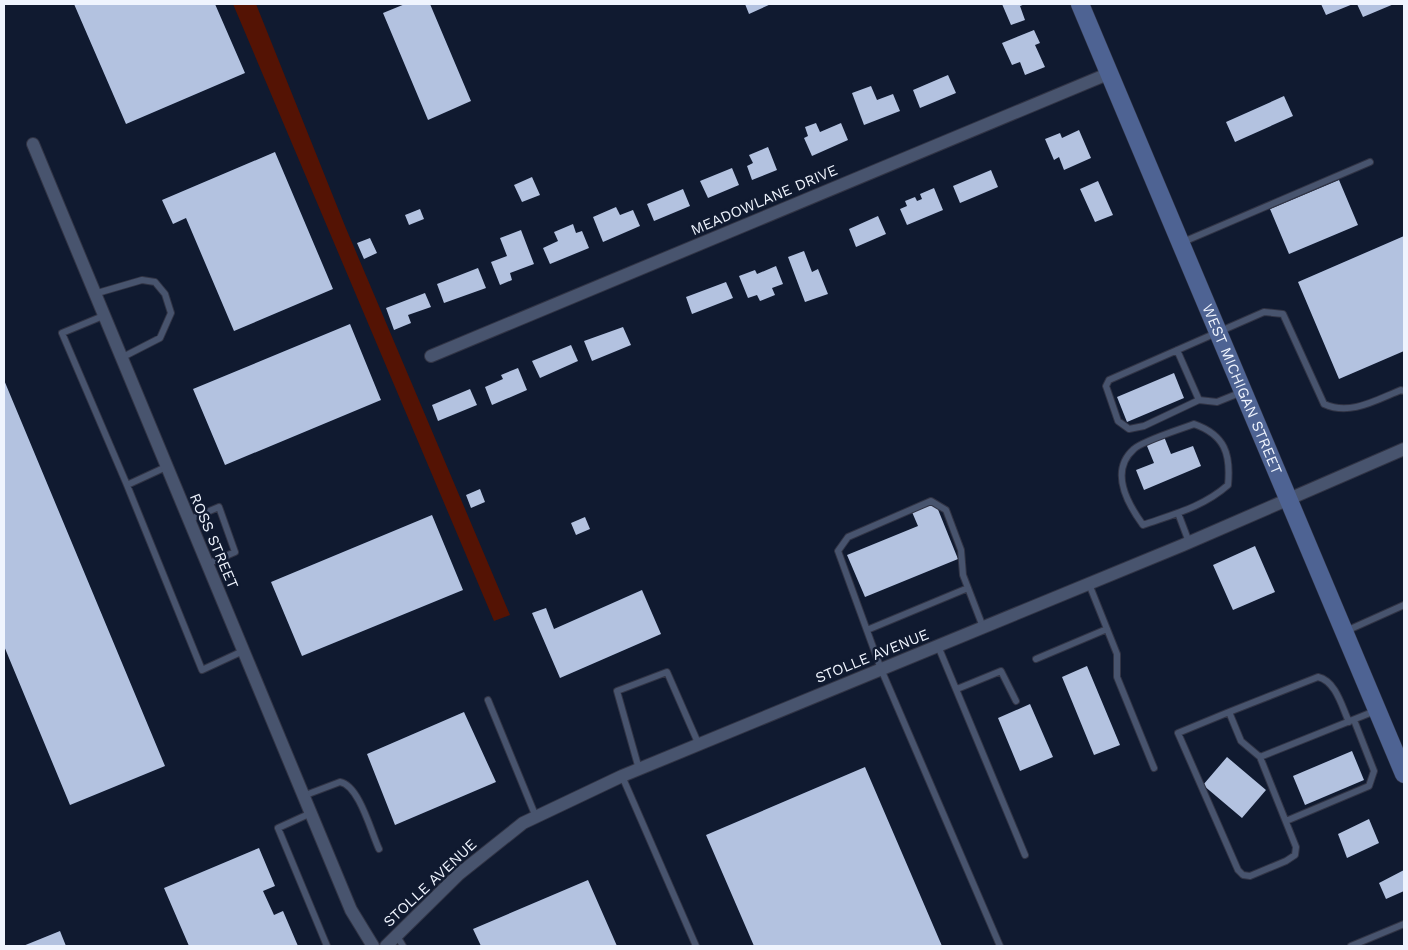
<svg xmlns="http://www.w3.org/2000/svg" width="1408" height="950" font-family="'Work Sans',sans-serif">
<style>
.green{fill:#541304}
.building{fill:#b3c2e0}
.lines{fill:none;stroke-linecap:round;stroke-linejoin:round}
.service-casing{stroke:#313445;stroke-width:8}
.minor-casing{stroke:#313445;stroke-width:14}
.secondary-casing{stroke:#313445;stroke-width:19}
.service{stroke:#48546e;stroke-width:6}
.minor{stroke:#48546e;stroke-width:12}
.secondary{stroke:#4e6393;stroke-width:18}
.labels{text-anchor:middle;stroke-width:5;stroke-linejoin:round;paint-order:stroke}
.street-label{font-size:15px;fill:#eff4fe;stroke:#101a30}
</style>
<rect width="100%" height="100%" fill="#101a30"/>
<path class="green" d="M 233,4 L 256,4 L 345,226 L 510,615 L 494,621 Z"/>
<path class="building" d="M 74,4 L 215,4 L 245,73 L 126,124 Z
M 405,4 L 430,4 L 471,101 L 428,120 L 383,13 Z
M 745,4 L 771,4 L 749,14 Z
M 1002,4 L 1025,4 L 1020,6 L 1025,20 L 1011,25 Z
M 1321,4 L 1353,4 L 1326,15 Z
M 1357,4 L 1394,4 L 1363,17 Z
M 1034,30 L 1040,43 L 1035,45 L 1045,67 L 1025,75 L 1020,62 L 1012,65 L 1002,43 Z
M 948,75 L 956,93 L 920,108 L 913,90 Z
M 871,86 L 877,100 L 893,94 L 900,111 L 864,125 L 852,93 Z
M 1284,96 L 1293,116 L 1235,142 L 1226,122 Z
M 816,123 L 820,132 L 841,123 L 848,140 L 812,156 L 804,138 L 808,136 L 805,127 Z
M 1079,130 L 1091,158 L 1064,170 L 1059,157 L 1054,160 L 1045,139 L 1060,133 L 1062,138 Z
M 768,147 L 777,170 L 752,180 L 747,166 L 753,163 L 749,155 Z
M 275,152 L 333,289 L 234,331 L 186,218 L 173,224 L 162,200 Z
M 732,168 L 739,185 L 708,198 L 700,181 Z
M 991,170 L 998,187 L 960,203 L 953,186 Z
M 532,177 L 540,195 L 522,202 L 514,185 Z
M 1339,180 L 1358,225 L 1289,254 L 1270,209 Z
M 1098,181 L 1113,215 L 1095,222 L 1080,189 Z
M 934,188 L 943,210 L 907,225 L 900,209 L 907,206 L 905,201 L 915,197 L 917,201 L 922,199 L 920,194 Z
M 683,189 L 690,206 L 654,221 L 647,204 Z
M 616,207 L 620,215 L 633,210 L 640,226 L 603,242 L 593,217 Z
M 420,209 L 424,219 L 409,225 L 405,215 Z
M 878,216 L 886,234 L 856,247 L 849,229 Z
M 573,224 L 576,233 L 582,231 L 589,248 L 550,264 L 543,248 L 558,241 L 554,232 Z
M 521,230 L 534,264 L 510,273 L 512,280 L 500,285 L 491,262 L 507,256 L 500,238 Z
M 1404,236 L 1404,351 L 1339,379 L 1298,282 Z
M 370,238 L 377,253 L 364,259 L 357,243 Z
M 804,251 L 812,272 L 818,269 L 828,294 L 805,302 L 788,257 Z
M 776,266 L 783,284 L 772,288 L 775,295 L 760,301 L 757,295 L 748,298 L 739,276 L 755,270 L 757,274 Z
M 478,268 L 486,288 L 444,303 L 437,284 Z
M 726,282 L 733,298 L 692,314 L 686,297 Z
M 425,293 L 431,307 L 408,315 L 411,323 L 394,330 L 386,308 Z
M 350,324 L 381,400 L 225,465 L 193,389 Z
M 623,327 L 631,345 L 592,361 L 584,341 Z
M 571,345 L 578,361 L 540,378 L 532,361 Z
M 518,368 L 527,390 L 492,405 L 485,387 L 503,379 L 501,375 Z
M 1174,373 L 1184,398 L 1127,422 L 1117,397 Z
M 4,380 L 165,766 L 70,805 L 4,646 Z
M 470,389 L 477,405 L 438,421 L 432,405 Z
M 1163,434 L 1171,454 L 1193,446 L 1201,466 L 1144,490 L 1136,470 L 1154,463 L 1145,441 Z
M 480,489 L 485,502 L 471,508 L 466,495 Z
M 935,502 L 958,559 L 865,597 L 847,555 L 918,526 L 912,512 Z
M 432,515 L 463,590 L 302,656 L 271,582 Z
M 585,517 L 590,529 L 576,535 L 571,523 Z
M 1255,546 L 1275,592 L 1233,610 L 1213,565 Z
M 642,590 L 661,634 L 560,678 L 532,613 L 546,608 L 554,629 Z
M 1087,666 L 1120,745 L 1094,755 L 1062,677 Z
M 1030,704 L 1053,757 L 1020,771 L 998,718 Z
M 464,712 L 496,782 L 395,825 L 367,754 Z
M 1352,751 L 1364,780 L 1305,805 L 1293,776 Z
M 1227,757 L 1266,790 L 1242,818 L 1203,785 Z
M 865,767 L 942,946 L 754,946 L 706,835 Z
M 1369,819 L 1379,843 L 1347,858 L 1338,834 Z
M 259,848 L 275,886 L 263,891 L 274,915 L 283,911 L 298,946 L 189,946 L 164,888 Z
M 1404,870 L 1404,891 L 1386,899 L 1379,883 Z
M 588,880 L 617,946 L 481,946 L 473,929 Z
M 60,931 L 66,946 L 23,946 Z"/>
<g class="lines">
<defs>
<path id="service" d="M 1183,242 L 1370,162
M 94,294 L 142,280 L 155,282 L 165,294 L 171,313 L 160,338 L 121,358
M 103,316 L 62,333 L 127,485 L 166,467
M 1177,350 L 1199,400
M 1242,392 L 1217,402 L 1199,400 L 1144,426 L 1129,429 L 1118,421 L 1106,386 L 1109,380 L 1264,312 L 1283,314 L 1324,404 C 1350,416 1376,400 1401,390 L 1404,391
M 1194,424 C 1225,435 1231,454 1228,485 C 1203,507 1174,514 1143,525 C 1127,503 1109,471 1134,449 C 1142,441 1181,429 1194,424 Z
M 127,485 L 202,670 L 243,651
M 1178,513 L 1189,542
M 188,520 L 219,507 L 235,552 L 207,564
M 1089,584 L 1117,654 L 1117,677 L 1154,768
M 983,627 L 963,575 L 961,550 L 946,510 L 931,501 L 848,537 L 838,551 L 881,669 L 1000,946
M 867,630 L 968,588
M 1346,631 L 1404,605
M 938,646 L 1025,855
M 1036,659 L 1107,629
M 957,689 L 1001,671 L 1016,701
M 488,700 L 536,817
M 1229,712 L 1178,733 L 1238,870 L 1243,875 L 1250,876 L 1286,861 L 1295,855 L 1296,847 L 1260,757
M 1349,722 C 1342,707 1336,681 1318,677 L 1229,712 L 1241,741 L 1260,757 L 1375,711
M 639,769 L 617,691 L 667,672 L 699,745
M 622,776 L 696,946
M 303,796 L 340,782 C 359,785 371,832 379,849
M 311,813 L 278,828 L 327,946
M 1286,821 L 1369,786 L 1374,771 L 1354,720
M 397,936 L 403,946
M 1351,946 L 1404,924"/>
<path id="minor" d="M 33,144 L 351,910 L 373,946
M 431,356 L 1110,73
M 386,946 L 459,874 L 523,823 L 622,776 L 1183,545 L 1404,449"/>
<g id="secondary">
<path id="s1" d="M 1080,4 L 1404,774"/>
</g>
</defs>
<use href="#service" class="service-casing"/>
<use href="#minor" class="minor-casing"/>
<use href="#secondary" class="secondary-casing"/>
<use href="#service" class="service"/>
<use href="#minor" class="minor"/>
<use href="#secondary" class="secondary"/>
</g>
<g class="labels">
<g class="street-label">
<text transform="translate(764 200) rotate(-23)" y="5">MEADOWLANE DRIVE</text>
<text dy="5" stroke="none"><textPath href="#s1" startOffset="418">WEST MICHIGAN STREET</textPath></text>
<text transform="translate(214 541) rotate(67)" y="5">ROSS STREET</text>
<text transform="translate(872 656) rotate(-22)" y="5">STOLLE AVENUE</text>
<text transform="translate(430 883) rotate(-43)" y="5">STOLLE AVENUE</text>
</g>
</g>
<rect width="1408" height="950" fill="none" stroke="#eff4fe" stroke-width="10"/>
</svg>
